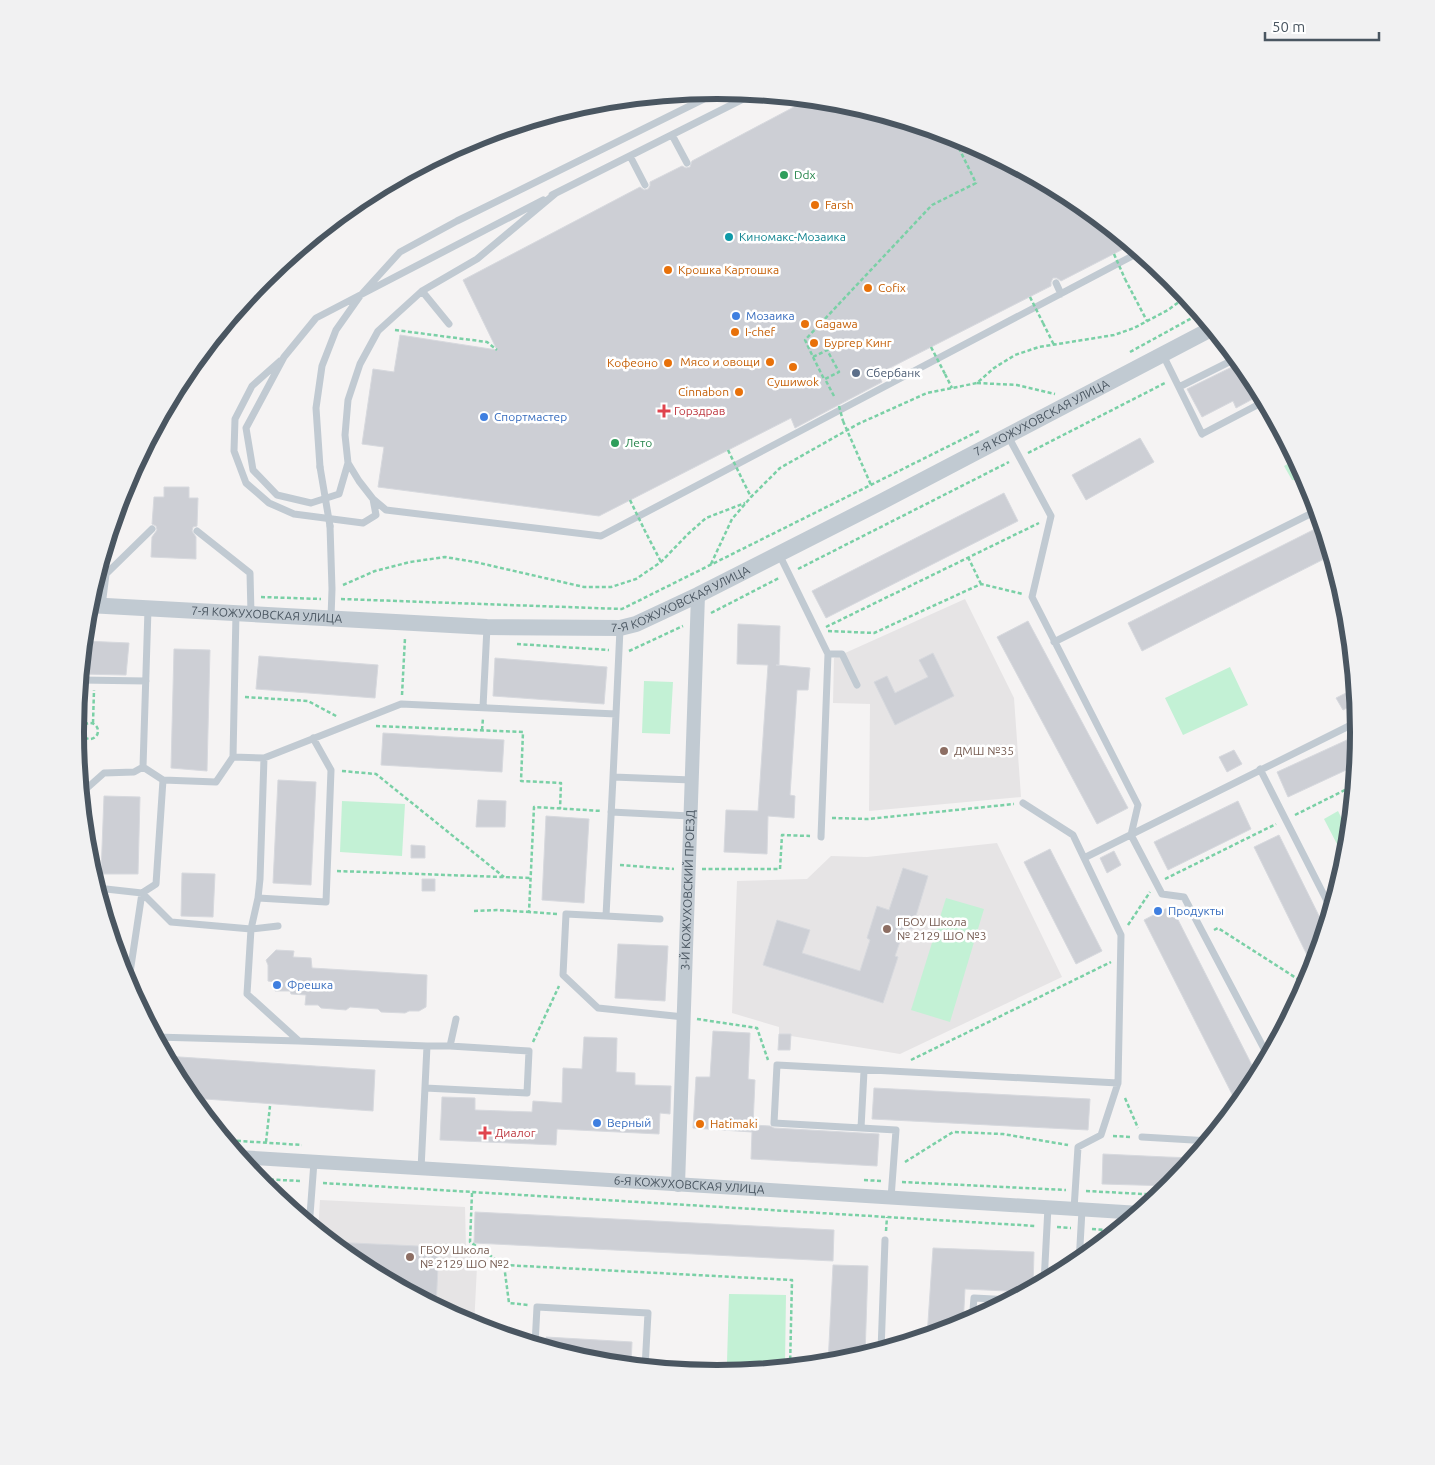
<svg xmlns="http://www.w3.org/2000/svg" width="1435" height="1465" font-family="Ubuntu,sans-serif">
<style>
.education{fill:#e6e4e5}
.green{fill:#c3f1d5}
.building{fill:#cdcfd5;stroke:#d7d9de}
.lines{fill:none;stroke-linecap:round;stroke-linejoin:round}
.path{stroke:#7ad0a6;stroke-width:2.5;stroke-dasharray:4 2.5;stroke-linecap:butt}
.service{stroke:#c1cad2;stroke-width:7}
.minor{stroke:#c1cad2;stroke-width:14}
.tertiary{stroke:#c1cad2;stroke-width:16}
.path-bridge{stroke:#7ad0a6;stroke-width:2.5;stroke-dasharray:4 2.5;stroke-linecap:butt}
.service-bridge{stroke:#c1cad2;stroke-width:7}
.leisure-dot{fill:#2e9e5b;stroke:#fff;stroke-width:2}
.food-dot{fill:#e8710a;stroke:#fff;stroke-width:2}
.culture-dot{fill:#0f9aa8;stroke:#fff;stroke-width:2}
.shop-dot{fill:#3f7fe0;stroke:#fff;stroke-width:2}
.service-dot{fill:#5c6f8a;stroke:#fff;stroke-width:2}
.health-dot{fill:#e0444e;stroke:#fff;stroke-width:2}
.education-dot{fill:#8d6e63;stroke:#fff;stroke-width:2}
.labels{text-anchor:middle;stroke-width:5;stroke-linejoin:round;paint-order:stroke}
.leisure-label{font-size:12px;fill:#27864d;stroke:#fff;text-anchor:start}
.food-label{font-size:12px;fill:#c56008;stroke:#fff;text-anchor:start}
.culture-label{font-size:12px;fill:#0d838f;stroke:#fff;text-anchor:start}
.shop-label{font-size:12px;fill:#366cbe;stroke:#fff;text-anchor:start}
.service-label{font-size:12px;fill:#4e5e75;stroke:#fff;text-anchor:start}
.health-label{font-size:12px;fill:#be3a42;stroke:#fff;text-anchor:start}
.street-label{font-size:12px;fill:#4a5661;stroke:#fff}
.education-label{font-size:12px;fill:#785e54;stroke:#fff;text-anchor:start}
.rim{fill:none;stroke:#4a5661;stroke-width:6}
</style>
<rect width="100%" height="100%" fill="#f5f3f3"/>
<path class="education" d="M 965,599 L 1014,698 L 1021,797 L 869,811 L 870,704 L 833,703 L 834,658 Z
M 997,843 L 1062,977 L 900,1054 L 791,1036 L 790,1034 L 779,1034 L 779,1027 L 732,1013 L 737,881 L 807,879 L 831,856 L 867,857 Z
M 320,1200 L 465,1207 L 466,1248 L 477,1266 L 474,1327 L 360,1267 L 318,1232 Z"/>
<path class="green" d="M 1297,459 L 1308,481 L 1292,480 L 1284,466 Z
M 1230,667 L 1248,705 L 1183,735 L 1165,698 Z
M 644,681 L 673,682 L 670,734 L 642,733 Z
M 342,801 L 405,804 L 402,856 L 340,852 Z
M 1338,811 L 1350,835 L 1349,840 L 1338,846 L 1324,819 Z
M 946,898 L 984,909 L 950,1022 L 911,1010 Z
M 729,1294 L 786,1295 L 785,1364 L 727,1362 Z"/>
<path class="building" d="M 809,99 L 843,102 L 964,139 L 1075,198 L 1131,245 L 1061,281 L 1057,278 L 1053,278 L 1051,282 L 1051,286 L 878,374 L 882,382 L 795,428 L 791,418 L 599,516 L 378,487 L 384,447 L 362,444 L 373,369 L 394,372 L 400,335 L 497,350 L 463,280 L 640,187 L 644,190 L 648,189 L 650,186 L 650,182 L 682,166 L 686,168 L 690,167 L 692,161 Z
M 1234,366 L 1237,372 L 1245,368 L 1252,376 L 1262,394 L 1236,408 L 1233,401 L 1202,417 L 1187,389 Z
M 1140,438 L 1154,462 L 1086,500 L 1072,475 Z
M 164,487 L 189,487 L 189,498 L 198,498 L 197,526 L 193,527 L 192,531 L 196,537 L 196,559 L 151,557 L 152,537 L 157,530 L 156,526 L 152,524 L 154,497 L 164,497 Z
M 1004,493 L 1018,521 L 826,618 L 812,591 Z
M 1321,526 L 1326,536 L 1332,555 L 1142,651 L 1128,623 Z
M 1028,621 L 1128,808 L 1097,824 L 997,637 Z
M 738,624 L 780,626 L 779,665 L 776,665 L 810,668 L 808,690 L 797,690 L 790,795 L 795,796 L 794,818 L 768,816 L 767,854 L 724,852 L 726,810 L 758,811 L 768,665 L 737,664 Z
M 84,641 L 129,643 L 126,675 L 81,674 Z
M 174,649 L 210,650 L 207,771 L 171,768 Z
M 933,653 L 954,696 L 895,725 L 874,682 L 887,676 L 895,693 L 928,677 L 919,660 Z
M 259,656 L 378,665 L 375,698 L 256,689 Z
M 495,658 L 607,667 L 604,704 L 493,696 Z
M 1356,688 L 1357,703 L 1343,710 L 1336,698 Z
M 383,733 L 504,740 L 502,772 L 381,765 Z
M 1360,734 L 1357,765 L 1288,797 L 1277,772 Z
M 1234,750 L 1242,764 L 1227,772 L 1219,757 Z
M 278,780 L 316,782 L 311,885 L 273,883 Z
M 104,796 L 140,797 L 138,874 L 101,874 Z
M 478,800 L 506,801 L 505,827 L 476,827 Z
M 1238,801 L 1251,829 L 1168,870 L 1154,842 Z
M 546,816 L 589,819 L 584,903 L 542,900 Z
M 1279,835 L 1326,930 L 1319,952 L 1308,957 L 1254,847 Z
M 411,845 L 425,846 L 425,858 L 411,858 Z
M 1050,849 L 1102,951 L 1076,964 L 1024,862 Z
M 1114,851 L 1121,865 L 1107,873 L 1100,858 Z
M 903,868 L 928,876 L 912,929 L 905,927 L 895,956 L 898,957 L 883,1003 L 763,965 L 777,920 L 810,930 L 802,953 L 860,971 L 870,940 L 867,938 L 877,906 L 889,910 Z
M 182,873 L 215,874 L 213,917 L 181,916 Z
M 422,879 L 435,879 L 435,891 L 422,891 Z
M 1171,906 L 1258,1077 L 1252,1090 L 1238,1106 L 1144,920 Z
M 618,944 L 668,946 L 665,1001 L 615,998 Z
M 276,950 L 294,951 L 293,957 L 311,958 L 312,968 L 427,975 L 426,1007 L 419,1011 L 409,1011 L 405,1013 L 381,1012 L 378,1009 L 350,1007 L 346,1010 L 321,1008 L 318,1005 L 305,1005 L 306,995 L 291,994 L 290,991 L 275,991 L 275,982 L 268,981 L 268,965 L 266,960 Z
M 713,1031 L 750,1033 L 748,1079 L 755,1080 L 753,1125 L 770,1126 L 774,1128 L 879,1134 L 877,1166 L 751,1159 L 752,1132 L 693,1128 L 696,1077 L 710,1077 Z
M 779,1034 L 791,1034 L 790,1050 L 778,1050 Z
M 584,1037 L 617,1038 L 616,1072 L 635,1073 L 635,1085 L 671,1086 L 670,1114 L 660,1113 L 659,1134 L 557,1129 L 556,1145 L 440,1140 L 442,1097 L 475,1098 L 475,1110 L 532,1112 L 533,1101 L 562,1103 L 563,1068 L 582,1069 Z
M 165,1056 L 375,1070 L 373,1111 L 191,1098 L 183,1089 Z
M 874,1088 L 1090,1099 L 1088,1130 L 872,1119 Z
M 1103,1154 L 1166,1157 L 1196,1158 L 1172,1186 L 1102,1184 Z
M 475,1212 L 834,1230 L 833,1261 L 474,1243 Z
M 330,1242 L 439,1247 L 436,1307 L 360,1267 Z
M 933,1248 L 1034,1252 L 1033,1289 L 1026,1292 L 965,1289 L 963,1326 L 927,1337 Z
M 833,1265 L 868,1266 L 865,1356 L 843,1363 L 828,1364 Z
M 546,1337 L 632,1342 L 631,1366 L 592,1363 L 546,1349 Z"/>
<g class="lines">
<path class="path" d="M 1125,279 L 1147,321
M 1043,323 L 1054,345
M 395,330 L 487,342 L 497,350
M 1130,352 L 1201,313
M 813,357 L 824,379
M 945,374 L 952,388
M 977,383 L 1017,385 L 1055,394
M 834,396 L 825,379 L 839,372 L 827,350 L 813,357 L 805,340 L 932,205 L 976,183 L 953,136
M 843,421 L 871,485
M 1028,453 L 1165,383
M 742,479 L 751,497
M 644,529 L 661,562
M 968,557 L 981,584
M 711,564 L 732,519 L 751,497 L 780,468 L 858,424 L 927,393 L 977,383 L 994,368 L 1015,355 L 1039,347 L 1114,335 L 1134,328 L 1168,310 L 1187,296
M 798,569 L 1009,462
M 343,585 L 375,571 L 410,562 L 445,557 L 475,562 L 584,587 L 611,587 L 636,579 L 661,562 L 688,534 L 706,518 L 745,503
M 261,597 L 321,599
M 341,599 L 622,609 L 981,430
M 711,613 L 779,578
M 826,627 L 1039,523
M 828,631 L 874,633 L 981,584 L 1023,594
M 517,644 L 609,650
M 629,651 L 683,626
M 402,695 L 405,638
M 245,697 L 308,701 L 338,717
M 76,720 L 84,725
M 93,723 L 94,690
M82 731a8 8 0 1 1 16 0a8 8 0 1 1-16 0Z
M 376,726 L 523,732 L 521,781 L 561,783 L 560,809
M 482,730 L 483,718
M 76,746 L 86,738
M 342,771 L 376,774 L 504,877
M 1295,815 L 1355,785
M 832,818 L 868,819 L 1014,804
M 620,865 L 674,869
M 702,869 L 780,869 L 782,835 L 810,836
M 337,871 L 530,878
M 1165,879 L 1276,824
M 474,911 L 497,910 L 529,912
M 557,914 L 529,912 L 534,807 L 602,811
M 1128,925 L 1150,892
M 1214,930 L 1218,928 L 1307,985
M 1300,981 L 1312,975
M 697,1019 L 757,1028 L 768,1060
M 533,1042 L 559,986
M 911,1060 L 1111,962
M 1125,1098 L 1138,1128
M 1113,1136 L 1132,1137
M 224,1140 L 302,1145
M 266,1142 L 270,1106
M 905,1162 L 953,1132 L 1003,1134 L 1068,1145
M 257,1179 L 302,1181
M 864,1180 L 881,1181
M 902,1182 L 1066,1190
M 323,1183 L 1036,1226
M 1086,1191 L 1162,1195
M 472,1193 L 470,1242 L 504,1265 L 509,1303 L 528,1305
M 1057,1227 L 1071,1228
M 1092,1229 L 1118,1231
M 886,1231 L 887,1217
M 504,1265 L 792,1280 L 790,1368"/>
<path class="service" d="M 672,135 L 687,163
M 630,156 L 645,185
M 556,193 L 477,259 L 422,291 L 378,331 L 360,364 L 348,400 L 345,435 L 348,463 L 359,481 L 373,499 L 386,510 L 601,536 L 1140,252
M 552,195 L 753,94
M 1056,283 L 1061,294
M 422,291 L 449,324
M 1163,355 L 1202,434 L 1265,401
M 280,361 L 252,386 L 235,419 L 234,451 L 246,483 L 269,503 L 294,514 L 363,523 L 376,515 L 373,499
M 1179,387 L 1237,358
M 1008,436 L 1051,516 L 1032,597 L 1138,805 L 1131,835 L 1162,894 L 1184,897 L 1269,1058
M 348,463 L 339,494 L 311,503 L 277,495 L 253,470 L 246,428 L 284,357 L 316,318 L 543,200
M 320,467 L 316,408 L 322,366 L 336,330 L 360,296 L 400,252 L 457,221 L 722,90
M 330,526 L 332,589 L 331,618
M 197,531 L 250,573 L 251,614
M 779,554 L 828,654 L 821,837
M 102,606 L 106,574 L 152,529
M 1054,642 L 1318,510
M 828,654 L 842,654 L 857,685
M 80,680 L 146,681
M 483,707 L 487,627
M 616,714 L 613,777 L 692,780
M 233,757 L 236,613
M 264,758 L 260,879 L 258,898 L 251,929 L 247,994 L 299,1041 L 427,1046 L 421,1169
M 1260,769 L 1329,905 L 1334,902
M 613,777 L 606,916 L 566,914 L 563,975 L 598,1008 L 684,1017
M 163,780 L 216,782 L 233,757 L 264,758 L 401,704 L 616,714 L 620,629
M 1023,803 L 1073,835 L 1121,935 L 1118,1083 L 1101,1135 L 1078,1147 L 1074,1209
M 611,812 L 690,816
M 84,828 L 86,789 L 104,773 L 134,772 L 143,767
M 1084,858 L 1359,721
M 97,888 L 142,893 L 171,922 L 251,929 L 278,926
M 258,898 L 326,902 L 331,770 L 313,738
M 606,916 L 660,919
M 128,986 L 142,893 L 156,884 L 163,780 L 143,767 L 148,609
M 155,1037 L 299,1041
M 427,1046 L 450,1046 L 456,1019
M 425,1088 L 527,1093 L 529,1051 L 450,1046
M 861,1128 L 864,1071
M 1142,1137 L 1210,1141
M 891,1198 L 896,1130 L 774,1123 L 777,1065 L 1118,1083
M 303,1220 L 310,1215 L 314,1162
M 1079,1263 L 1082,1210
M 1044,1283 L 1048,1207
M 972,1321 L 974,1298 L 1012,1300
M 535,1345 L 537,1307 L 648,1313 L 645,1368
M 881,1351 L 885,1240"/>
<g class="minor">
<path id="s1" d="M 239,1157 L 1140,1213"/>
<path id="s2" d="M 678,1185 L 698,595"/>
</g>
<path class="tertiary" id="s3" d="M 88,605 L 487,627 L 620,628 L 636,624 L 698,595 L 881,502 L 1213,328"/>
<path class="path-bridge" d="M 1114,254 L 1125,279
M 1030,297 L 1043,323
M 931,347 L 945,374
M 839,406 L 843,421
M 728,450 L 742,479
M 630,500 L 644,529"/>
<path class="service-bridge" d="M 320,467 L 330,526"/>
</g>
<g class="leisure-dot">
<circle cx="784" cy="175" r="5"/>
<circle cx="615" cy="443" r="5"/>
</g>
<g class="food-dot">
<circle cx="815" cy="205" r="5"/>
<circle cx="668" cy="270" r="5"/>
<circle cx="868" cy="288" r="5"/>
<circle cx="805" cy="324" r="5"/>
<circle cx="735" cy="332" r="5"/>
<circle cx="814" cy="343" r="5"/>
<circle cx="770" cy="362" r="5"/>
<circle cx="668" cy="363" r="5"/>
<circle cx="793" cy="367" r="5"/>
<circle cx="739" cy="392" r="5"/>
<circle cx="700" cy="1124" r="5"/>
</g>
<circle class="culture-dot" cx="729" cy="237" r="5"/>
<g class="shop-dot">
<circle cx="736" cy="316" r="5"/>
<circle cx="484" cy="417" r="5"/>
<circle cx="1158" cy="911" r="5"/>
<circle cx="277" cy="985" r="5"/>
<circle cx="597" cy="1123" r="5"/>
</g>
<circle class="service-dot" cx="856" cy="373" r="5"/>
<g class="health-dot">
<path d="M661.5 403.5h5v5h5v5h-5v5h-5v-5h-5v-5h5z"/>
<path d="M482.5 1125.5h5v5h5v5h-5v5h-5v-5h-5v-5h5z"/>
</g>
<g class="education-dot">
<circle cx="944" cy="751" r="5"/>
<circle cx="887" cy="929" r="5"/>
<circle cx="410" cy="1257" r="5"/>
</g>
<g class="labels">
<g class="leisure-label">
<text x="794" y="179">Ddx</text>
<text x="625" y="447">Лето</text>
</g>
<g class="food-label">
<text x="825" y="209">Farsh</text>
<text x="678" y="274">Крошка Картошка</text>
<text x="878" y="292">Cofix</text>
<text x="815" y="328">Gagawa</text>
<text x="745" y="336">I-chef</text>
<text x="824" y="347">Бургер Кинг</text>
<text x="760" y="366" text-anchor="end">Мясо и овощи</text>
<text x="658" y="367" text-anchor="end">Кофеоно</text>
<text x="793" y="386" text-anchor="middle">Сушиwok</text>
<text x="729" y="396" text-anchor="end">Cinnabon</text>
<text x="710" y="1128">Hatimaki</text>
</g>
<g class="culture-label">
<text x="739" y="241">Киномакс-Мозаика</text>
</g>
<g class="shop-label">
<text x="746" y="320">Мозаика</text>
<text x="494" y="421">Спортмастер</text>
<text x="1168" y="915">Продукты</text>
<text x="287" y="989">Фрешка</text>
<text x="607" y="1127">Верный</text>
</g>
<g class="service-label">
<text x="866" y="377">Сбербанк</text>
</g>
<g class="health-label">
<text x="674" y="415">Горздрав</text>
<text x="495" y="1137">Диалог</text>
</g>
<g class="street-label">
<text dy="4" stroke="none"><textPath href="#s3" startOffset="1004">7-Я КОЖУХОВСКАЯ УЛИЦА</textPath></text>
<text dy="4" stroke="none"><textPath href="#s3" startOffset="599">7-Я КОЖУХОВСКАЯ УЛИЦА</textPath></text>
<text dy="4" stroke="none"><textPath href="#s3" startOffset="179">7-Я КОЖУХОВСКАЯ УЛИЦА</textPath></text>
<text dy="4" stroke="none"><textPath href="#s2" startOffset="295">3-Й КОЖУХОВСКИЙ ПРОЕЗД</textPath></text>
<text dy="4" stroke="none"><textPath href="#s1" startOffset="451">6-Я КОЖУХОВСКАЯ УЛИЦА</textPath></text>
</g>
<g class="education-label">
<text x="954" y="755">ДМШ №35</text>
<text x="897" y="926">ГБОУ Школа<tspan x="897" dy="14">№ 2129 ШО №3</tspan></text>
<text x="420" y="1254">ГБОУ Школа<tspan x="420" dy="14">№ 2129 ШО №2</tspan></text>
</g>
</g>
<path d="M0 0H1435V1465H0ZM84 732a633 633 0 1 1 1266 0a633 633 0 1 1-1266 0Z" fill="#f1f1f2" fill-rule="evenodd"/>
<path class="rim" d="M84 732a633 633 0 1 1 1266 0a633 633 0 1 1-1266 0Z"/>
<path d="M1265 32v8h114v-8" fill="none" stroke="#4a5661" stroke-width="2.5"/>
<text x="1272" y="32" font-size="15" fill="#4a5661" stroke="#ffffff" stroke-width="4" paint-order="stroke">50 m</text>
</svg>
